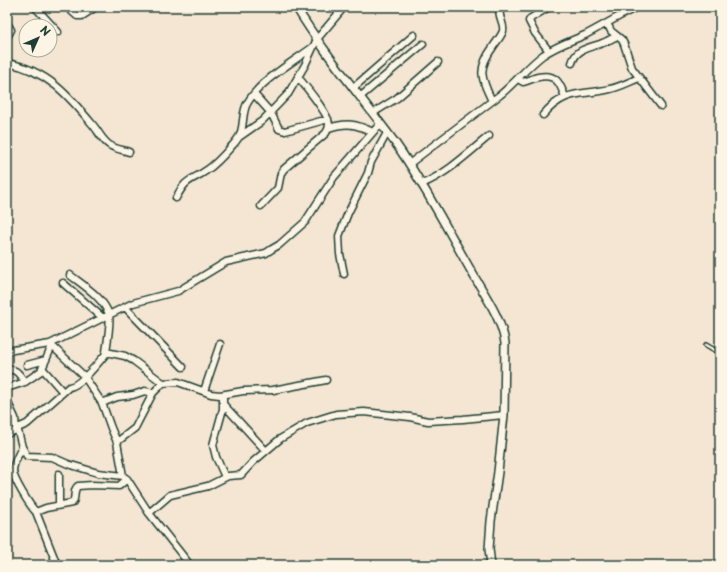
<svg xmlns="http://www.w3.org/2000/svg" width="727" height="572" font-family="'Playpen Sans',sans-serif">
<style>
.lines{fill:none;stroke-linecap:round;stroke-linejoin:round}
.service-casing{stroke:#1f3d34;stroke-width:6}
.minor-casing{stroke:#1f3d34;stroke-width:9}
.tertiary-casing{stroke:#1f3d34;stroke-width:10}
.service{stroke:#fcf5e5;stroke-width:3}
.minor{stroke:#fcf5e5;stroke-width:6}
.tertiary{stroke:#fcf5e5;stroke-width:7}
</style>
<rect width="100%" height="100%" fill="#f4e6d2"/>
<filter id="ink" filterUnits="userSpaceOnUse"><feTurbulence type="fractalNoise" baseFrequency=".025" numOctaves="2"/><feDisplacementMap in="SourceGraphic" scale="8" xChannelSelector="R" yChannelSelector="G"/><feConvolveMatrix kernelMatrix="1 2 1 2 8 2 1 2 1" color-interpolation-filters="sRGB"/></filter>
<g filter="url(#ink)">
<g class="lines">
<defs>
<path id="service" d="M 706,345 L 720,353"/>
<path id="minor" d="M 35,7 L 58,32
M 67,7 L 77,16 L 82,16 L 96,7
M 549,7 L 531,18 L 529,21 L 535,33 L 549,51
M 7,23 L 11,30 L 7,37
M 607,23 L 611,31 L 622,40 L 624,44 L 632,68 L 661,106
M 7,63 C 47,70 69,96 93,125 C 99,132 103,142 111,146 C 116,149 123,150 129,152
M 572,63 C 576,49 588,48 600,44 C 606,42 611,39 617,36
M 518,79 L 523,82 C 528,81 533,78 538,77 C 556,73 560,83 565,97
M 353,88 L 414,35
M 254,94 L 271,113 L 279,129 L 285,131 L 328,119
M 360,97 L 423,44
M 492,101 C 481,78 477,69 493,47 C 496,42 501,37 503,31 C 505,23 496,15 501,7
M 373,113 L 397,98 L 438,62
M 543,115 C 565,89 580,96 610,89 C 620,87 629,82 639,78
M 329,128 C 347,122 356,124 373,132
M 239,137 L 262,121 L 288,94 L 305,65 L 317,39 L 344,7
M 409,164 L 500,95 C 515,83 527,67 543,55 C 556,46 571,41 585,35 C 602,26 619,16 637,7
M 422,184 C 448,173 467,154 489,136
M 176,198 C 187,177 190,182 207,170 C 216,164 224,155 231,147 C 234,144 237,140 239,137 C 245,126 241,112 248,102 C 260,81 293,62 313,47
M 261,206 L 278,188 L 281,173 L 284,169 L 326,133 C 328,130 329,127 329,124 C 329,114 305,86 298,77
M 344,274 L 340,254 L 339,236 L 348,213 L 368,173 L 371,162 L 387,133
M 63,283 L 103,318
M 125,307 L 183,367
M 50,344 L 84,376 L 102,403 L 111,428 L 117,442 L 123,476
M 7,351 L 50,344 L 133,303 L 178,291 L 226,262 L 266,253 L 272,249 L 279,245 L 305,222 L 334,177 L 380,124
M 106,352 L 125,356 L 134,361 L 163,383
M 27,365 L 46,360
M 42,368 L 63,392
M 7,370 C 17,368 19,375 25,382
M 7,388 L 25,382 L 41,371 L 52,346
M 204,391 L 220,344
M 223,395 L 223,409 L 213,445 L 216,457 L 225,477
M 7,401 L 15,418 L 16,430
M 102,403 L 117,397 L 133,395 L 145,391 L 153,393
M 223,404 L 266,451
M 16,427 L 20,427 L 27,424 L 69,387 C 80,386 97,364 105,355 L 106,352 C 107,345 111,320 109,315 C 104,298 83,285 70,275
M 7,434 L 16,430 L 18,431 L 22,447 L 27,456 L 52,457 L 68,464 L 98,473 L 123,476 L 127,479 L 149,513 L 190,565
M 117,442 L 135,428 L 153,393 L 163,383 L 178,382 L 211,394 L 220,395 L 243,391 L 273,390 L 326,380
M 22,447 C 19,454 13,463 13,471 C 13,479 30,506 36,512 L 46,508 L 72,503 C 77,498 72,490 78,486 L 92,485 L 119,486 L 127,479
M 59,474 L 59,505
M 36,512 L 57,565
M 149,513 L 170,495 L 208,486 L 228,476 L 241,475 L 253,462 L 280,439 L 307,423 L 336,414 L 364,412 L 410,417 L 428,421 L 463,419 L 504,415"/>
<path id="tertiary" d="M 296,7 C 325,55 363,99 396,144 C 424,184 446,227 470,269 C 482,291 502,318 505,343 L 504,415 L 498,472 L 491,521 L 489,549 L 491,565"/>
</defs>
<use href="#service" class="service-casing"/>
<use href="#minor" class="minor-casing"/>
<use href="#tertiary" class="tertiary-casing"/>
<use href="#service" class="service"/>
<use href="#minor" class="minor"/>
<use href="#tertiary" class="tertiary"/>
</g>
</g>
<rect width="727" height="572" fill="none" stroke="#fcf5e5" stroke-width="24"/>
<rect x="12" y="12" width="703" height="548" fill="none" stroke="#1f3d34" stroke-width="1.5" filter="url(#ink)"/>
<g transform="translate(38 38) rotate(45)"><circle r="19" fill="#fcf5e5" stroke="#a4ab9e"/>
<path d="M0-3L7 15L0 10L-7 15Z" fill="#1f3d34"/>
<text y="-6" font-size="11" font-weight="bold" text-anchor="middle" fill="#1f3d34">N</text>
</g>
</svg>
